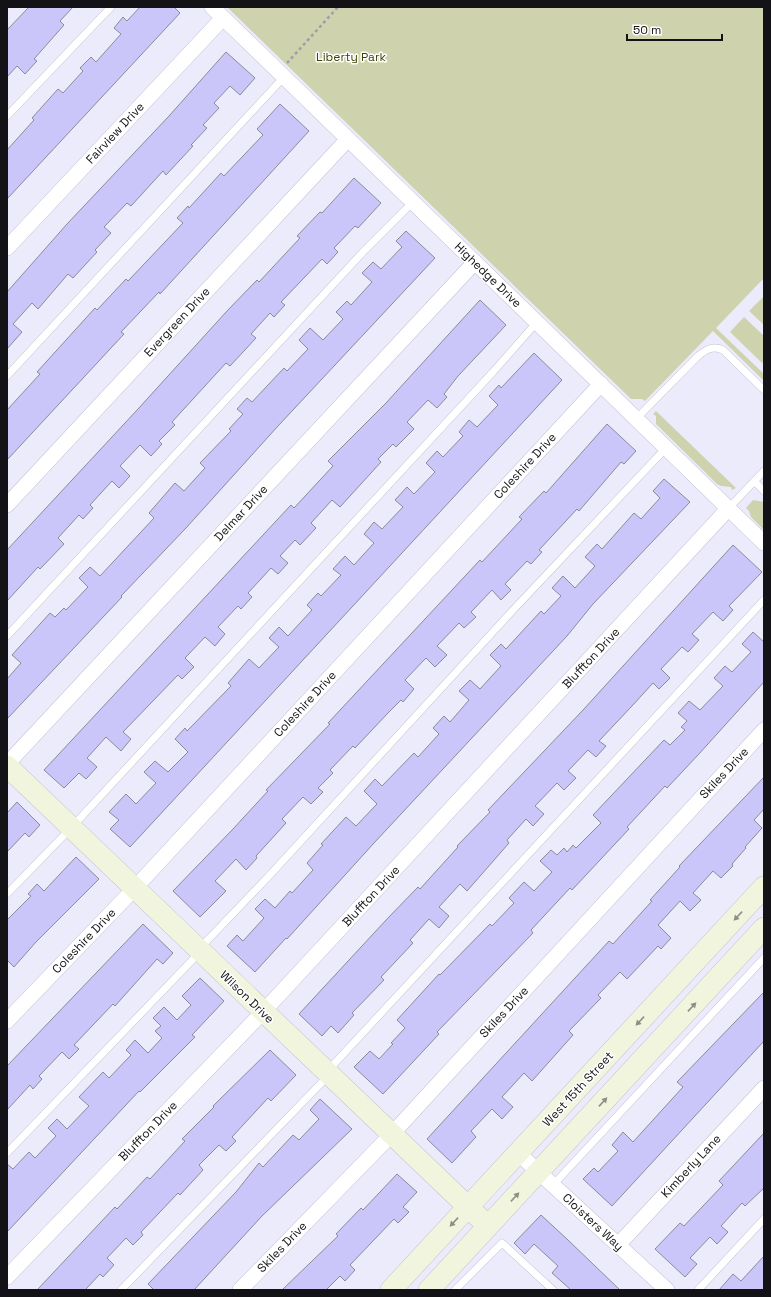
<svg xmlns="http://www.w3.org/2000/svg" width="771" height="1297" font-family="'Space Grotesk',sans-serif">
<style>
.green{fill:#ced3ae}
.building{fill:#cbc6f9;stroke:#8c8a9a}
.lines{fill:none;stroke-linecap:round;stroke-linejoin:round}
.lane-casing{stroke:#c4c2d3;stroke-width:8}
.street-casing{stroke:#c4c2d3;stroke-width:16}
.secondary-casing{stroke:#c4c2d3;stroke-width:22}
.path{stroke:#9e9daa;stroke-width:2.5;stroke-dasharray:3 3;stroke-linecap:butt}
.lane{stroke:#fff;stroke-width:7}
.street{stroke:#fff;stroke-width:15}
.secondary{stroke:#f2f5dd;stroke-width:21}
.oneway{fill:#8d8f84}
.labels{text-anchor:middle;stroke-width:3;stroke-linejoin:round;paint-order:stroke}
.park-label{font-size:12px;fill:#3e4200;stroke:#fff}
.street-label{font-size:12px;fill:#121217;stroke:#fff}
</style>
<rect width="100%" height="100%" fill="#ecebfc"/>
<path class="green" d="M 227,7 L 764,7 L 764,278 L 716,328 L 764,374 L 764,379 L 763,380 L 713,331 L 645,401 L 642,399 L 631,399 Z
M 764,296 L 764,325 L 749,311 Z
M 744,317 L 764,336 L 764,361 L 762,363 L 730,332 Z
M 656,411 L 736,488 L 732,490 L 731,487 L 721,486 L 717,484 L 656,424 L 656,416 L 653,414 Z
M 753,500 L 764,502 L 764,530 L 751,517 L 749,511 L 746,508 Z"/>
<path class="building" d="M 29,7 L 73,7 L 60,21 L 64,25 L 34,59 L 37,61 L 25,74 L 17,66 L 7,77 L 7,30 Z
M 140,7 L 174,7 L 180,13 L 7,199 L 7,150 L 34,120 L 32,118 L 58,89 L 63,93 L 83,71 L 80,68 L 91,57 L 96,62 L 121,34 L 114,28 L 123,17 L 127,21 Z
M 226,52 L 255,78 L 240,95 L 230,86 L 214,103 L 219,108 L 203,125 L 207,128 L 191,145 L 193,146 L 166,175 L 163,171 L 131,206 L 127,203 L 104,227 L 111,233 L 95,250 L 97,252 L 73,278 L 68,274 L 38,309 L 32,303 L 13,324 L 22,332 L 7,349 L 7,292 L 67,224 L 169,116 Z
M 280,104 L 309,131 L 160,294 L 159,292 L 121,332 L 124,334 L 7,460 L 7,410 L 40,374 L 37,372 L 95,308 L 97,310 L 126,279 L 128,281 L 183,223 L 177,218 L 188,206 L 189,208 L 221,173 L 224,176 L 263,135 L 257,129 Z
M 354,178 L 381,203 L 358,228 L 355,226 L 334,248 L 338,252 L 327,264 L 322,259 L 281,302 L 285,305 L 274,317 L 270,313 L 251,334 L 256,338 L 230,366 L 226,363 L 172,422 L 175,425 L 159,441 L 162,444 L 151,456 L 140,445 L 120,466 L 130,476 L 119,488 L 112,481 L 90,505 L 93,508 L 83,519 L 79,515 L 58,538 L 64,544 L 40,569 L 38,567 L 7,601 L 7,550 L 138,409 L 227,311 L 257,280 L 259,282 L 300,238 L 297,236 L 320,212 L 322,213 Z
M 406,231 L 435,258 L 278,426 L 186,528 L 121,596 L 122,597 L 7,719 L 7,679 L 21,663 L 12,655 L 50,613 L 55,617 L 64,608 L 66,610 L 88,587 L 79,578 L 90,567 L 100,576 L 154,518 L 149,513 L 175,483 L 184,491 L 205,468 L 200,463 L 231,431 L 229,429 L 243,414 L 237,409 L 247,398 L 252,402 L 284,368 L 287,371 L 308,349 L 299,340 L 310,328 L 323,340 L 343,319 L 336,312 L 347,301 L 351,305 L 372,282 L 362,273 L 373,262 L 381,269 L 402,247 L 396,241 Z
M 480,300 L 506,325 L 458,376 L 444,394 L 447,397 L 437,408 L 428,400 L 407,422 L 414,429 L 396,447 L 393,444 L 378,459 L 381,462 L 340,507 L 332,500 L 311,523 L 316,528 L 300,545 L 295,540 L 280,556 L 288,563 L 278,574 L 271,568 L 248,593 L 252,597 L 241,609 L 238,606 L 218,627 L 225,634 L 215,646 L 205,637 L 185,658 L 194,667 L 182,679 L 178,675 L 123,732 L 131,739 L 121,751 L 106,737 L 87,758 L 97,767 L 86,779 L 79,773 L 64,788 L 44,770 L 291,505 L 294,508 L 333,466 L 328,461 L 386,403 Z
M 534,353 L 562,380 L 130,847 L 110,829 L 119,820 L 109,812 L 126,794 L 136,804 L 156,783 L 144,772 L 155,761 L 168,772 L 188,752 L 175,739 L 185,728 L 187,731 L 231,686 L 228,683 L 249,659 L 259,668 L 279,647 L 269,638 L 279,627 L 288,636 L 312,610 L 307,605 L 318,593 L 321,596 L 341,575 L 333,569 L 345,556 L 354,565 L 374,543 L 364,534 L 374,522 L 382,529 L 403,507 L 395,500 L 407,487 L 414,494 L 435,472 L 426,463 L 437,451 L 443,457 L 463,436 L 459,432 L 469,420 L 477,427 L 498,405 L 489,396 L 499,385 L 501,388 Z
M 607,424 L 636,451 L 624,464 L 621,462 L 579,511 L 577,509 L 539,550 L 542,552 L 531,564 L 527,561 L 505,584 L 511,590 L 501,600 L 492,590 L 471,612 L 476,617 L 464,628 L 459,623 L 437,646 L 447,655 L 435,667 L 426,658 L 405,680 L 414,689 L 403,702 L 401,700 L 388,713 L 355,748 L 353,746 L 330,770 L 333,773 L 318,788 L 323,792 L 311,804 L 303,797 L 282,819 L 286,823 L 256,856 L 257,858 L 246,870 L 236,859 L 215,881 L 226,891 L 200,917 L 173,891 L 233,829 L 268,791 L 266,790 L 330,724 L 328,723 L 480,560 L 482,562 L 522,519 L 519,517 L 544,491 L 546,493 Z
M 664,479 L 690,502 L 593,604 L 567,636 L 374,843 L 287,939 L 286,938 L 255,972 L 227,946 L 237,935 L 243,941 L 264,918 L 255,909 L 265,899 L 275,908 L 290,891 L 292,893 L 313,870 L 307,863 L 323,845 L 321,844 L 346,817 L 356,826 L 377,804 L 364,791 L 375,779 L 382,786 L 414,753 L 418,757 L 439,734 L 433,728 L 444,716 L 450,722 L 469,700 L 459,691 L 470,680 L 480,689 L 501,666 L 490,655 L 501,644 L 506,649 L 541,611 L 544,614 L 561,596 L 552,588 L 563,576 L 575,588 L 595,566 L 585,557 L 597,544 L 602,549 L 634,513 L 641,519 L 660,498 L 653,491 Z
M 733,545 L 762,572 L 729,606 L 733,610 L 723,621 L 713,612 L 692,634 L 699,640 L 688,652 L 682,647 L 661,669 L 670,678 L 659,689 L 653,683 L 632,706 L 599,741 L 606,746 L 596,757 L 588,750 L 568,771 L 576,778 L 564,790 L 557,783 L 535,806 L 544,814 L 533,826 L 526,819 L 507,840 L 509,843 L 467,891 L 460,884 L 439,907 L 449,916 L 439,928 L 429,919 L 410,940 L 413,943 L 381,977 L 384,980 L 352,1013 L 354,1015 L 338,1033 L 331,1026 L 322,1036 L 299,1014 L 387,919 L 418,887 L 420,889 L 458,847 L 457,846 L 490,812 L 488,810 L 584,709 Z
M 753,632 L 764,642 L 764,682 L 698,755 L 667,788 L 665,786 L 627,827 L 629,829 L 572,890 L 570,888 L 531,930 L 533,933 L 437,1032 L 439,1034 L 383,1094 L 354,1067 L 370,1051 L 379,1059 L 393,1044 L 391,1043 L 405,1028 L 397,1020 L 439,974 L 440,975 L 490,924 L 492,926 L 514,903 L 509,898 L 524,882 L 534,891 L 552,872 L 540,861 L 551,850 L 557,855 L 564,848 L 567,852 L 573,845 L 576,848 L 601,823 L 593,815 L 664,740 L 670,745 L 685,730 L 681,727 L 687,721 L 678,713 L 689,701 L 700,710 L 723,686 L 714,678 L 725,666 L 732,672 L 751,652 L 742,644 Z
M 764,777 L 764,809 L 754,820 L 762,828 L 745,847 L 746,848 L 732,864 L 733,866 L 721,878 L 713,871 L 693,893 L 701,900 L 690,911 L 680,901 L 658,925 L 671,938 L 661,949 L 658,946 L 627,979 L 620,972 L 598,995 L 601,998 L 569,1031 L 573,1035 L 532,1081 L 524,1073 L 502,1097 L 513,1107 L 502,1119 L 492,1109 L 471,1131 L 476,1137 L 452,1163 L 427,1139 L 609,941 L 613,944 L 652,901 L 650,900 L 680,867 L 679,866 Z
M 17,802 L 40,825 L 29,837 L 25,833 L 7,852 L 7,813 Z
M 76,857 L 99,879 L 36,942 L 14,967 L 7,960 L 7,920 L 31,896 L 28,894 L 37,884 L 44,891 Z
M 143,924 L 173,953 L 163,964 L 157,959 L 115,1006 L 113,1004 L 74,1045 L 79,1049 L 69,1059 L 62,1052 L 39,1076 L 42,1079 L 33,1089 L 30,1085 L 7,1110 L 7,1066 Z
M 200,978 L 224,1001 L 192,1035 L 195,1037 L 140,1092 L 139,1091 L 7,1232 L 7,1164 L 13,1169 L 29,1152 L 35,1158 L 56,1136 L 48,1128 L 57,1119 L 67,1129 L 89,1106 L 79,1097 L 103,1072 L 109,1078 L 131,1055 L 126,1050 L 135,1040 L 148,1053 L 162,1038 L 155,1031 L 161,1026 L 153,1018 L 164,1007 L 177,1020 L 191,1005 L 182,996 Z
M 764,992 L 764,1041 L 612,1206 L 583,1179 L 594,1168 L 598,1172 L 618,1151 L 612,1145 L 623,1132 L 633,1142 L 683,1087 L 677,1082 Z
M 270,1050 L 296,1075 L 271,1101 L 268,1098 L 232,1137 L 236,1141 L 226,1151 L 219,1145 L 199,1165 L 203,1170 L 180,1195 L 178,1193 L 141,1232 L 143,1235 L 133,1245 L 126,1238 L 107,1258 L 114,1265 L 103,1277 L 100,1274 L 85,1290 L 37,1290 L 115,1207 L 117,1209 L 147,1177 L 150,1179 L 185,1141 L 182,1139 L 214,1107 L 213,1106 Z
M 320,1099 L 352,1129 L 262,1216 L 194,1290 L 154,1290 L 148,1284 L 236,1192 L 259,1163 L 263,1167 L 293,1135 L 299,1140 L 319,1119 L 310,1110 Z
M 764,1133 L 764,1188 L 745,1206 L 742,1203 L 721,1226 L 728,1232 L 717,1244 L 710,1237 L 690,1258 L 697,1264 L 685,1277 L 655,1249 L 680,1223 L 684,1226 L 723,1185 L 719,1181 Z
M 397,1174 L 417,1192 L 403,1207 L 409,1212 L 398,1223 L 394,1219 L 350,1265 L 355,1270 L 345,1281 L 340,1276 L 326,1290 L 282,1290 L 338,1236 L 336,1234 L 361,1208 L 363,1210 Z
M 541,1215 L 568,1240 L 620,1290 L 571,1290 L 552,1273 L 558,1266 L 534,1244 L 525,1254 L 514,1243 Z
M 764,1256 L 764,1290 L 719,1290 L 733,1274 L 741,1281 Z"/>
<g class="lines">
<defs>
<path id="lane" d="M 7,116 L 111,7
M 7,376 L 284,77
M 636,419 L 697,357 C 705,350 713,345 723,350 L 764,390
M 754,481 L 764,491
M 728,509 L 764,471
M 7,636 L 363,252 L 413,202
M 7,894 L 71,828 L 493,372 L 537,322
M 200,948 L 268,877 L 514,609 L 666,448
M 7,1153 L 200,952
M 553,1185 L 764,958
M 121,1290 L 329,1075 L 334,1064 L 764,600
M 455,1290 L 502,1243 L 553,1290
M 698,1290 L 764,1219"/>
<path id="street" d="M 212,7 L 764,543
M 7,248 L 223,18
M 7,505 L 348,139
M 7,764 L 475,262
M 7,1021 L 134,889 L 601,384
M 518,1153 L 667,1290
M 618,1245 L 764,1088
M 7,1277 L 263,1012 L 728,509
M 240,1290 L 391,1135 L 764,730"/>
<path id="secondary" d="M 7,766 L 488,1226
M 391,1290 L 764,887
M 429,1290 L 764,928"/>
</defs>
<use href="#lane" class="lane-casing"/>
<use href="#street" class="street-casing"/>
<use href="#secondary" class="secondary-casing"/>
<path class="path" d="M 287,63 L 338,7"/>
<use href="#lane" class="lane"/>
<use href="#street" class="street"/>
<use href="#secondary" class="secondary"/>
</g>
<defs><path id="oneway-solid" d="M-6-.8H1V-3.2L6.5 0L1 3.2V.8H-6Z"/></defs>
<g class="oneway">
<use href="#oneway-solid" transform="translate(738 916) rotate(133)"/>
<use href="#oneway-solid" transform="translate(692 1007) rotate(-47)"/>
<use href="#oneway-solid" transform="translate(640 1021) rotate(133)"/>
<use href="#oneway-solid" transform="translate(603 1102) rotate(-47)"/>
<use href="#oneway-solid" transform="translate(515 1197) rotate(-47)"/>
<use href="#oneway-solid" transform="translate(454 1222) rotate(133)"/>
</g>
<g class="labels">
<g class="park-label">
<text x="351" y="61">Liberty Park</text>
</g>
<g class="street-label">
<text transform="translate(115 133) rotate(-47)" y="4">Fairview Drive</text>
<text transform="translate(488 275) rotate(44)" y="4">Highedge Drive</text>
<text transform="translate(177 322) rotate(-47)" y="4">Evergreen Drive</text>
<text transform="translate(525 466) rotate(-47)" y="4">Coleshire Drive</text>
<text transform="translate(241 513) rotate(-47)" y="4">Delmar Drive</text>
<text transform="translate(591 658) rotate(-47)" y="4">Bluffton Drive</text>
<text transform="translate(305 704) rotate(-47)" y="4">Coleshire Drive</text>
<text transform="translate(724 773) rotate(-47)" y="4">Skiles Drive</text>
<text transform="translate(371 896) rotate(-47)" y="4">Bluffton Drive</text>
<text transform="translate(84 941) rotate(-46)" y="4">Coleshire Drive</text>
<text transform="translate(247 997) rotate(44)" y="4">Wilson Drive</text>
<text transform="translate(504 1012) rotate(-47)" y="4">Skiles Drive</text>
<text transform="translate(578 1089) rotate(-47)" y="4">West 15th Street</text>
<text transform="translate(148 1131) rotate(-46)" y="4">Bluffton Drive</text>
<text transform="translate(691 1166) rotate(-47)" y="4">Kimberly Lane</text>
<text transform="translate(593 1222) rotate(43)" y="4">Cloisters Way</text>
<text transform="translate(282 1247) rotate(-46)" y="4">Skiles Drive</text>
</g>
</g>
<rect width="771" height="1297" fill="none" stroke="#121217" stroke-width="16"/>
<path d="M627 34v6h95v-6" fill="none" stroke="#121217" stroke-width="2"/>
<text x="633" y="34" font-size="12" fill="#121217" stroke="#ffffff" stroke-width="3" paint-order="stroke">50 m</text>
</svg>
